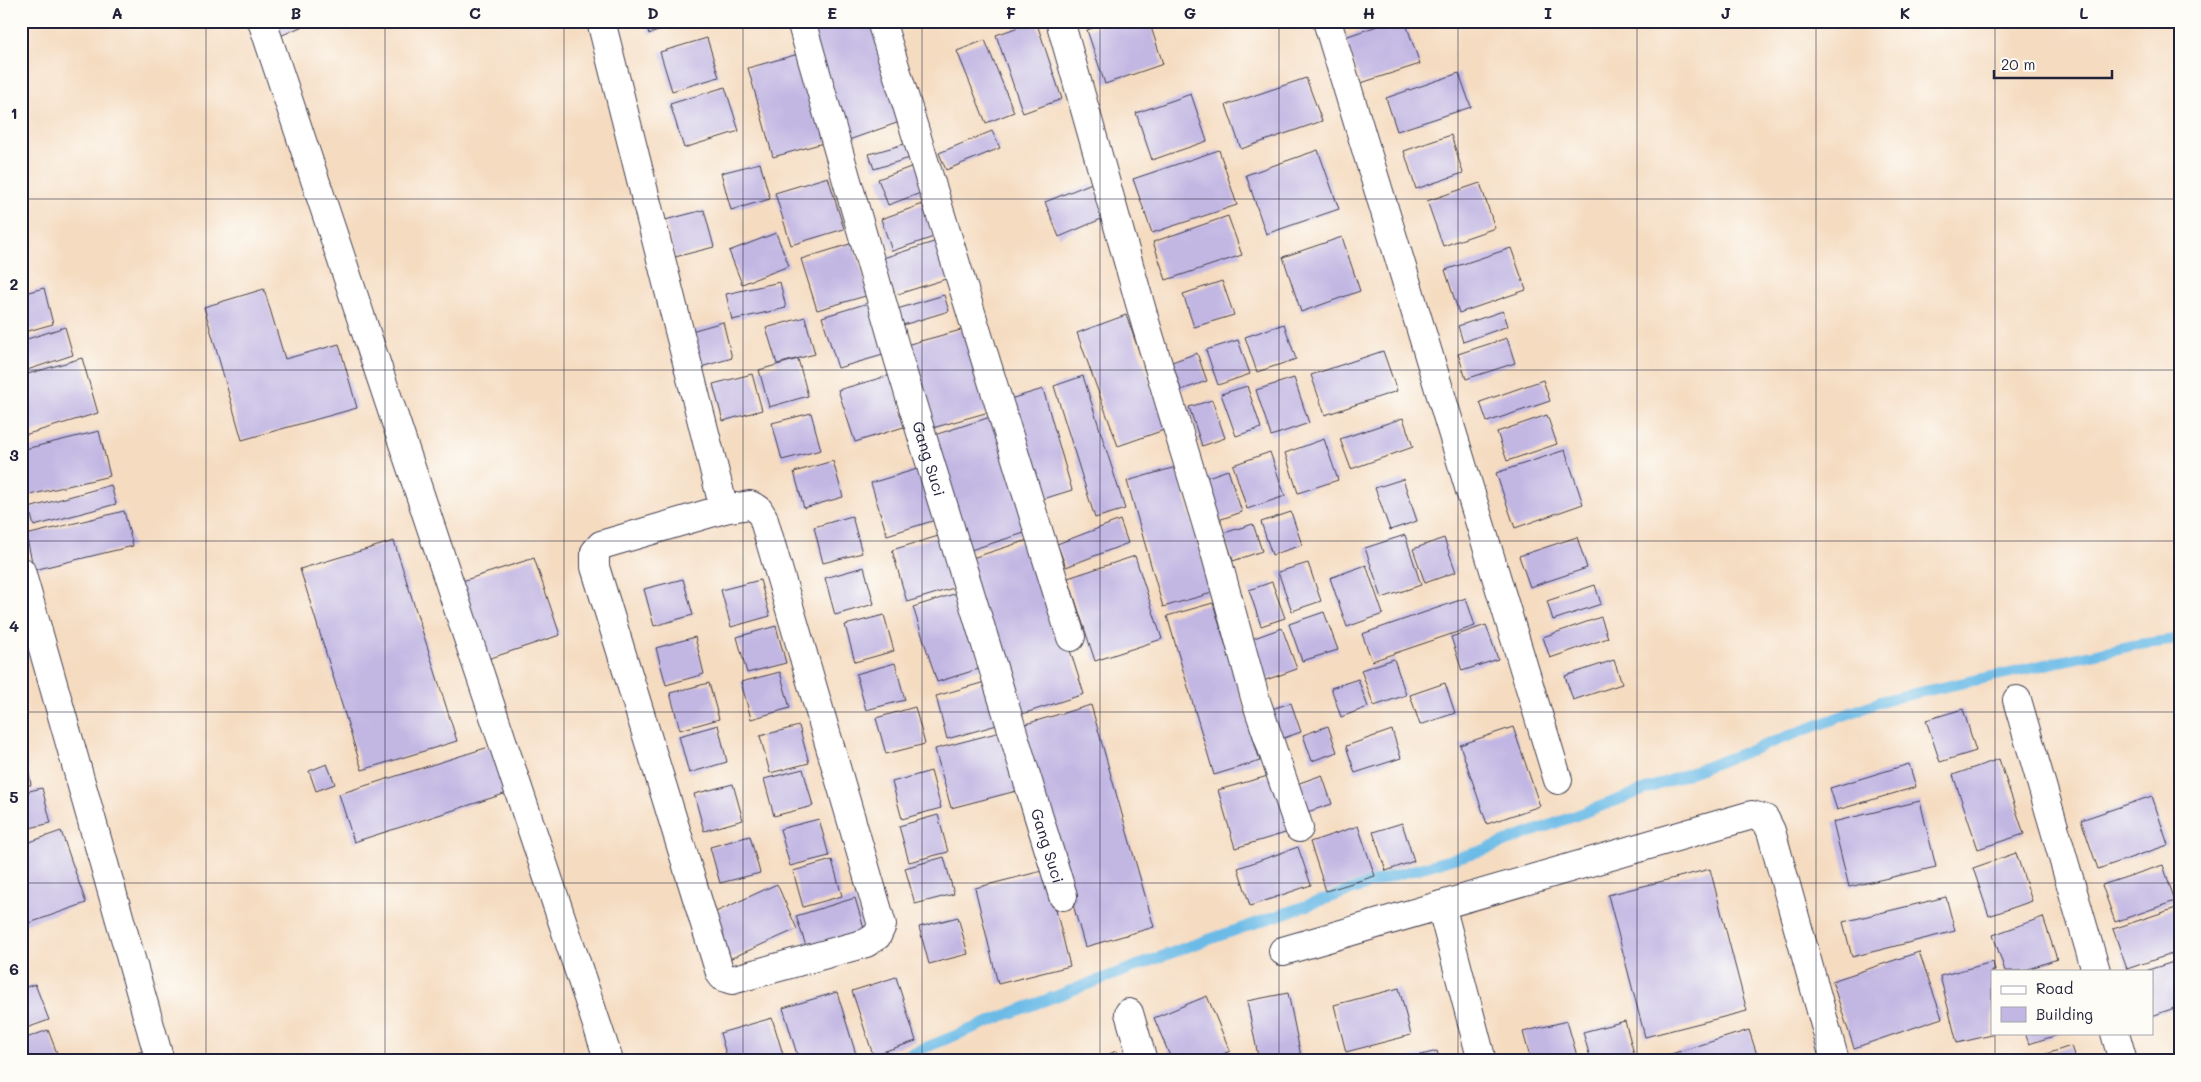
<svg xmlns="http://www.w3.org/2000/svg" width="2201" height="1082" font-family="Mali,sans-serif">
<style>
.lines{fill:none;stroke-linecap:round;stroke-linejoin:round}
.stream{stroke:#6cbbe7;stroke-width:11}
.building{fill:#c2b7e3}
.street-casing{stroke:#423e4f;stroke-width:30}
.street{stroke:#fff;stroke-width:28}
.grid{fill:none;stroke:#22223b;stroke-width:1;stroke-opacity:0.55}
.labels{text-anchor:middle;stroke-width:4.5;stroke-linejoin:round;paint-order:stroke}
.street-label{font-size:16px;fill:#22223b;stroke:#fdfcf7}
.neatline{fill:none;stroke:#22223b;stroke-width:2}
.grid-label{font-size:16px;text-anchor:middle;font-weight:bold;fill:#22223b}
</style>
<rect width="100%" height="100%" fill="#fdfcf7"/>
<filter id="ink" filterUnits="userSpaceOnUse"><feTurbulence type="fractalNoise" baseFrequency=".02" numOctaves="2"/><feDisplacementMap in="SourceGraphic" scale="10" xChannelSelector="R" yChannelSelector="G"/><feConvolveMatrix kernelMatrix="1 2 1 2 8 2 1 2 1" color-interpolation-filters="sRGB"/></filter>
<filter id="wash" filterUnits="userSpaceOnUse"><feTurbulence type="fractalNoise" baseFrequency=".0096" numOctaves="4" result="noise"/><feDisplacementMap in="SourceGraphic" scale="20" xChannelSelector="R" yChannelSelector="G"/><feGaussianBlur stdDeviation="1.12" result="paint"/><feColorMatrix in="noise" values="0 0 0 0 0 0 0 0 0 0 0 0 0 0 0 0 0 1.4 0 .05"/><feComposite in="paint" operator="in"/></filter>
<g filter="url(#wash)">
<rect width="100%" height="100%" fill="#f5dcc1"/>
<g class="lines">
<path class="stream" d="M 892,1061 L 1011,1013 L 1190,946 L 1392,876 L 1481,851 L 1885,700 L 2135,645 L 2180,639"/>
</g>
<g id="blocks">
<path class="building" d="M 271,21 L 314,21 L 278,37 Z
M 645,21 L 685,21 L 686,22 L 649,34 Z
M 803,21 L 874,21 L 908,119 L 846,141 Z
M 934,21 L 949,21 L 936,26 Z
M 1036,21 L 1062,99 L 1023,113 L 996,35 Z
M 1113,21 L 1149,21 L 1163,64 L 1105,84 L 1087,30 Z
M 1392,21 L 1405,21 L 1420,64 L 1361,83 L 1345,37 Z
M 707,38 L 719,77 L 672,91 L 660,52 Z
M 985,40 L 1014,112 L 986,123 L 957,51 Z
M 802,53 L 827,142 L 773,157 L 748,68 Z
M 1459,73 L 1471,107 L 1397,131 L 1386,98 Z
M 1306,78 L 1322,121 L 1241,149 L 1226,105 Z
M 725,87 L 739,131 L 684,148 L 670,104 Z
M 1191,94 L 1207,141 L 1152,160 L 1136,113 Z
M 992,131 L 1000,148 L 946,170 L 939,153 Z
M 1451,135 L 1463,173 L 1416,189 L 1404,151 Z
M 908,143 L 913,157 L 874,169 L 869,154 Z
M 1219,150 L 1237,205 L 1152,233 L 1133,179 Z
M 1318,150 L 1339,209 L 1266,234 L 1246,175 Z
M 760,163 L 770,199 L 731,210 L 721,173 Z
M 919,164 L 929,190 L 888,205 L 878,179 Z
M 828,177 L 844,229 L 791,245 L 775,193 Z
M 1092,183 L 1106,217 L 1059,237 L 1045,202 Z
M 1480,183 L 1495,228 L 1443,246 L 1427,201 Z
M 923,204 L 934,237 L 892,251 L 881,219 Z
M 704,210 L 714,247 L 675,257 L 665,220 Z
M 1228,216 L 1242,255 L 1166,280 L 1153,242 Z
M 776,233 L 789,266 L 742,284 L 729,251 Z
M 1342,237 L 1360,291 L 1301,312 L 1283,257 Z
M 937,241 L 949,278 L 895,295 L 883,258 Z
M 853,243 L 869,295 L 817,310 L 801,259 Z
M 1511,248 L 1526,290 L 1459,313 L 1445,270 Z
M 1222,281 L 1234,315 L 1194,327 L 1183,294 Z
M 780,282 L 786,308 L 732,320 L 726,294 Z
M 44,288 L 53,324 L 21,333 L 21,294 Z
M 264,289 L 285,359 L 339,344 L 357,408 L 242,440 L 204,307 Z
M 944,295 L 949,311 L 903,325 L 897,309 Z
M 875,301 L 890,353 L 838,368 L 822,317 Z
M 1503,311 L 1508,326 L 1463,342 L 1458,326 Z
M 1126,315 L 1167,429 L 1118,446 L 1077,333 Z
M 805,317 L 815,354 L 777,364 L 766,328 Z
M 723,322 L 732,358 L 694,369 L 684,333 Z
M 1284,324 L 1296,359 L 1257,372 L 1245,337 Z
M 65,327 L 73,355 L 21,372 L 21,341 Z
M 972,327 L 996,410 L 929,429 L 906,345 Z
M 1507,338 L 1515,363 L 1466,379 L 1458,354 Z
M 1238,340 L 1250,374 L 1218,385 L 1206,350 Z
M 1383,351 L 1397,391 L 1325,415 L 1311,375 Z
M 1197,353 L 1207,381 L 1181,390 L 1172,362 Z
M 82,358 L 98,413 L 21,436 L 21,376 Z
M 798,359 L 808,396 L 769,407 L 759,370 Z
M 752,374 L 762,410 L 723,421 L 713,384 Z
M 891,375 L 907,426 L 855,442 L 838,390 Z
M 1083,376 L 1125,509 L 1095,518 L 1054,386 Z
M 1294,378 L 1309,423 L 1271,436 L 1256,390 Z
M 1543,380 L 1550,401 L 1487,422 L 1480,402 Z
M 1247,386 L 1261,428 L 1236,436 L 1221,394 Z
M 1043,389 L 1072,490 L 1040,500 L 1010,399 Z
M 1212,400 L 1225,438 L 1202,446 L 1189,407 Z
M 811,413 L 821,450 L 782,460 L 772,423 Z
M 1000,414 L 1037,529 L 961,553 L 925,438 Z
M 1547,415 L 1557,444 L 1507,461 L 1497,432 Z
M 1403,418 L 1413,447 L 1351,469 L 1340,439 Z
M 99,431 L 110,476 L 21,497 L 21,450 Z
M 1324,439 L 1338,480 L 1298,493 L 1285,453 Z
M 1565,450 L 1583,504 L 1515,528 L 1496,473 Z
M 1270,452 L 1285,496 L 1247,509 L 1233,465 Z
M 833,461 L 843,497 L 804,508 L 794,472 Z
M 924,467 L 939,519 L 887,535 L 871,483 Z
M 1176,467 L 1212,593 L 1163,607 L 1127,481 Z
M 1228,470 L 1242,512 L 1210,523 L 1196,481 Z
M 1403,479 L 1417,521 L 1390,530 L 1375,488 Z
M 111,485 L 116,504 L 34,526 L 29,508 Z
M 124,511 L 133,546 L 34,570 L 26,535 Z
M 1291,512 L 1302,545 L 1272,555 L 1261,522 Z
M 852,516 L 862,553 L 823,563 L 814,527 Z
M 1120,520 L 1128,543 L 1066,567 L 1057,544 Z
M 1253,524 L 1262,551 L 1233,561 L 1224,533 Z
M 945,534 L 960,586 L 907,602 L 892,550 Z
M 1405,535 L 1421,585 L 1382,598 L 1365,548 Z
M 1577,537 L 1587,568 L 1530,587 L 1519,556 Z
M 1034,538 L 1084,694 L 1013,717 L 963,561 Z
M 1444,538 L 1456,572 L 1425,583 L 1413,549 Z
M 394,541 L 457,741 L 362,770 L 300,569 Z
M 1135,556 L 1162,639 L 1095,661 L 1068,578 Z
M 534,558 L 560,635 L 485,660 L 459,582 Z
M 1308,563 L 1321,601 L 1292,611 L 1278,572 Z
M 1366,565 L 1383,614 L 1347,627 L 1330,578 Z
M 864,567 L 874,604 L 835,615 L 825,578 Z
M 683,579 L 693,615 L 654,626 L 644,589 Z
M 760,580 L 770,616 L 731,627 L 721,590 Z
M 1272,582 L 1285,618 L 1261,626 L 1249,590 Z
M 1595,585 L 1601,604 L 1553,620 L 1547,601 Z
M 957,593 L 982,668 L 937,682 L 913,607 Z
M 1466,598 L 1475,626 L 1372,661 L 1362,634 Z
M 1213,603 L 1260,761 L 1214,775 L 1167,616 Z
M 1324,612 L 1338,650 L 1302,661 L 1289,624 Z
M 884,615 L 894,651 L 855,662 L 845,625 Z
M 1601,617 L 1608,638 L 1550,658 L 1543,637 Z
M 1486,625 L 1498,659 L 1462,671 L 1451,637 Z
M 776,626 L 786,663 L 747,673 L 737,637 Z
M 1282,628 L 1297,669 L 1263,681 L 1249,640 Z
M 695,637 L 704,674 L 666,685 L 656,648 Z
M 1394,659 L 1406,695 L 1374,706 L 1361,670 Z
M 1614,660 L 1622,684 L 1573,700 L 1565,676 Z
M 895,663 L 905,700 L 866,710 L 856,674 Z
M 780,672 L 790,708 L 751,719 L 741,682 Z
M 1358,679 L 1368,707 L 1341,717 L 1331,688 Z
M 985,682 L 997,725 L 947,739 L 936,696 Z
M 709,683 L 719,719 L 680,730 L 670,693 Z
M 1445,683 L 1455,713 L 1420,725 L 1410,695 Z
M 1291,703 L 1301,732 L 1275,741 L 1265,711 Z
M 1091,705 L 1154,927 L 1085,947 L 1022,725 Z
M 915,707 L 925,744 L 886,754 L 876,718 Z
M 1963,709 L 1976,751 L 1940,762 L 1926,720 Z
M 718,725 L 727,762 L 689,773 L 679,736 Z
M 799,726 L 809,763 L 770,773 L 760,736 Z
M 1328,726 L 1337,752 L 1312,761 L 1303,735 Z
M 1513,727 L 1540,806 L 1487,824 L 1460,745 Z
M 1008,730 L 1024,789 L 951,808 L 935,749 Z
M 1392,730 L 1401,758 L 1355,773 L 1346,746 Z
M 24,746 L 31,785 L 21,786 L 21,747 Z
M 492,746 L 507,793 L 354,842 L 339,794 Z
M 1999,759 L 2024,834 L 1978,849 L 1953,775 Z
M 327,764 L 335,784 L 316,791 L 309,771 Z
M 1909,764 L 1916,787 L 1837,810 L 1830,788 Z
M 803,769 L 813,806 L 774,816 L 764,779 Z
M 931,771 L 941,808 L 902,819 L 892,782 Z
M 1275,774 L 1292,831 L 1235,848 L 1218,790 Z
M 1322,775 L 1332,804 L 1304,813 L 1294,785 Z
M 733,784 L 743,820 L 704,831 L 694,794 Z
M 42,788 L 51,823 L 21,830 L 21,793 Z
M 2152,796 L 2168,845 L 2098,869 L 2081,820 Z
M 1920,801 L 1936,867 L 1849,887 L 1833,822 Z
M 938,815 L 948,852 L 909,862 L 899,826 Z
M 819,819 L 829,856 L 790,866 L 780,829 Z
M 1402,823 L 1414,861 L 1386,871 L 1373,832 Z
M 1358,826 L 1375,876 L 1326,891 L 1310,842 Z
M 61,831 L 86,903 L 21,926 L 21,845 Z
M 750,836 L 760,873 L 720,883 L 710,847 Z
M 1298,847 L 1311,885 L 1250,906 L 1238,868 Z
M 2016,853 L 2032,901 L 1989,916 L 1973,868 Z
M 944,857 L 954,894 L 915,904 L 905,868 Z
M 832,860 L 842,896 L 803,907 L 793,871 Z
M 2163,865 L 2175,901 L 2115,922 L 2102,885 Z
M 1710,869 L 1747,1011 L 1645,1037 L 1608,895 Z
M 1046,870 L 1070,966 L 998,984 L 975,888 Z
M 777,884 L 797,929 L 727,960 L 707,916 Z
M 1946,897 L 1955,931 L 1852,957 L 1843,922 Z
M 855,898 L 865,932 L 807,949 L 796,916 Z
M 2176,908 L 2180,918 L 2180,951 L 2127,969 L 2113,929 Z
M 958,917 L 968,954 L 929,964 L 919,927 Z
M 2043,917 L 2057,959 L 2023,971 L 2005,971 L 1993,935 Z
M 1919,952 L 1942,1018 L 1854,1048 L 1832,981 Z
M 2180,960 L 2180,1006 L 2152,1016 L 2152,971 L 2148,970 Z
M 1993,962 L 1995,971 L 1992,971 L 1992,1035 L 1957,1043 L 1940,976 Z
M 896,977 L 916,1041 L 873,1055 L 852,991 Z
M 35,984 L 49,1020 L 21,1030 L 21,989 Z
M 1399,988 L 1411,1035 L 1346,1052 L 1334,1005 Z
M 837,992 L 858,1061 L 799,1061 L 783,1008 Z
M 1288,993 L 1302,1061 L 1259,1061 L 1247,1001 Z
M 1207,996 L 1230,1051 L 1207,1061 L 1172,1061 L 1154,1018 Z
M 772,1018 L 785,1061 L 728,1061 L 720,1033 Z
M 1567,1021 L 1577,1056 L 1559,1061 L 1531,1061 L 1523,1032 Z
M 1625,1021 L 1636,1061 L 1591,1061 L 1583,1032 Z
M 48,1030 L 60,1061 L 21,1061 L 21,1040 Z
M 1749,1030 L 1759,1061 L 1656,1061 L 1655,1059 Z
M 2025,1033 L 2060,1033 L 2060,1034 L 2029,1044 Z
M 2071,1046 L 2076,1061 L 2028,1061 L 2028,1060 Z
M 146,1050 L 150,1061 L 113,1061 L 113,1060 Z
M 1116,1051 L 1120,1061 L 1094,1061 Z
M 1437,1051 L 1440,1061 L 1402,1061 L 1402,1060 Z"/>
</g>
</g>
<g filter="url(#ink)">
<use href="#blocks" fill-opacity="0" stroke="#423e4f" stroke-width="1"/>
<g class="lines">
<defs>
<g id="street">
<path d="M 262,21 L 609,1061"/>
<path d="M 601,21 L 724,509"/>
<path id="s1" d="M 801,21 L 899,361 L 1063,896"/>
<path d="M 881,21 L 1071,637"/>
<path d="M 1060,21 L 1146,325 L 1215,552 L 1256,701 L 1299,828"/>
<path d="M 1327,21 L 1558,780"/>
<path d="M 750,505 L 758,509 L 763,517 L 882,925 L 877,936 L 866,943 L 732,980 L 723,977 L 720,973 L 595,567 L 595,552 L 601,545 L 724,509 Z"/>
<path d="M 21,571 L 160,1061"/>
<path d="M 2017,700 L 2096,971"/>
<path d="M 1441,905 L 1482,1061"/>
<path d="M 1283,951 L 1752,815 L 1765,819 L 1771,831 L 1835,1061"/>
<path d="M 1129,1013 L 1143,1061"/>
<path d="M 2115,1033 L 2123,1061"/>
</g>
</defs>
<use href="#street" class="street-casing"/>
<use href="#street" class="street"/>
</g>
</g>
<path class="grid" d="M 206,21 L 206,1061M 385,21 L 385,1061M 564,21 L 564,1061M 743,21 L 743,1061M 922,21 L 922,1061M 1100,21 L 1100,1061M 1279,21 L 1279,1061M 1458,21 L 1458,1061M 1637,21 L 1637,1061M 1816,21 L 1816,1061M 1995,21 L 1995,971M 21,199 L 2180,199M 21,370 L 2180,370M 21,541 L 2180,541M 21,712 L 2180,712M 21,883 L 2180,883M 1995,1033 L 1995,1061"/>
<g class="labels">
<g class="street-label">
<text dy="6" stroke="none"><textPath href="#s1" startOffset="456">Gang Suci</textPath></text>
<text dy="6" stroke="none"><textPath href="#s1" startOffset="861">Gang Suci</textPath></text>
</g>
</g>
<rect width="2201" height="1082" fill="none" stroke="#fdfcf7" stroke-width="55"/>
<rect x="1991" y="970" width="162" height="65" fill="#fdfcf7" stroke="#a5a5ac"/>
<rect x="2001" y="986" width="25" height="8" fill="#ffffff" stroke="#a5a5ac"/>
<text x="2036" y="994" font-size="15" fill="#22223b">Road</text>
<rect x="2001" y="1007" width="25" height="15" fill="#c2b7e3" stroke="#a5a5ac"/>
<text x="2036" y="1020" font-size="15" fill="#22223b">Building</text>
<path d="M1994 70v8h118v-8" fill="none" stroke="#22223b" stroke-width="2.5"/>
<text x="2001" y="70" font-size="15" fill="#22223b" stroke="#fdfcf7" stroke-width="4" paint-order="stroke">20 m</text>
<rect x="28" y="28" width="2146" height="1026" class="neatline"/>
<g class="grid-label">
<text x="117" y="19">A</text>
<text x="296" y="19">B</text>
<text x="475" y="19">C</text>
<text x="653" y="19">D</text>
<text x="832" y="19">E</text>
<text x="1011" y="19">F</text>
<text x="1190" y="19">G</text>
<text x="1369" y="19">H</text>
<text x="1548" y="19">I</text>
<text x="1726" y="19">J</text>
<text x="1905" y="19">K</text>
<text x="2084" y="19">L</text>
<text x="14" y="119">1</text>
<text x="14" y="290">2</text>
<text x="14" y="461">3</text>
<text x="14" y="632">4</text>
<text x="14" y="803">5</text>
<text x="14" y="975">6</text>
</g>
</svg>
